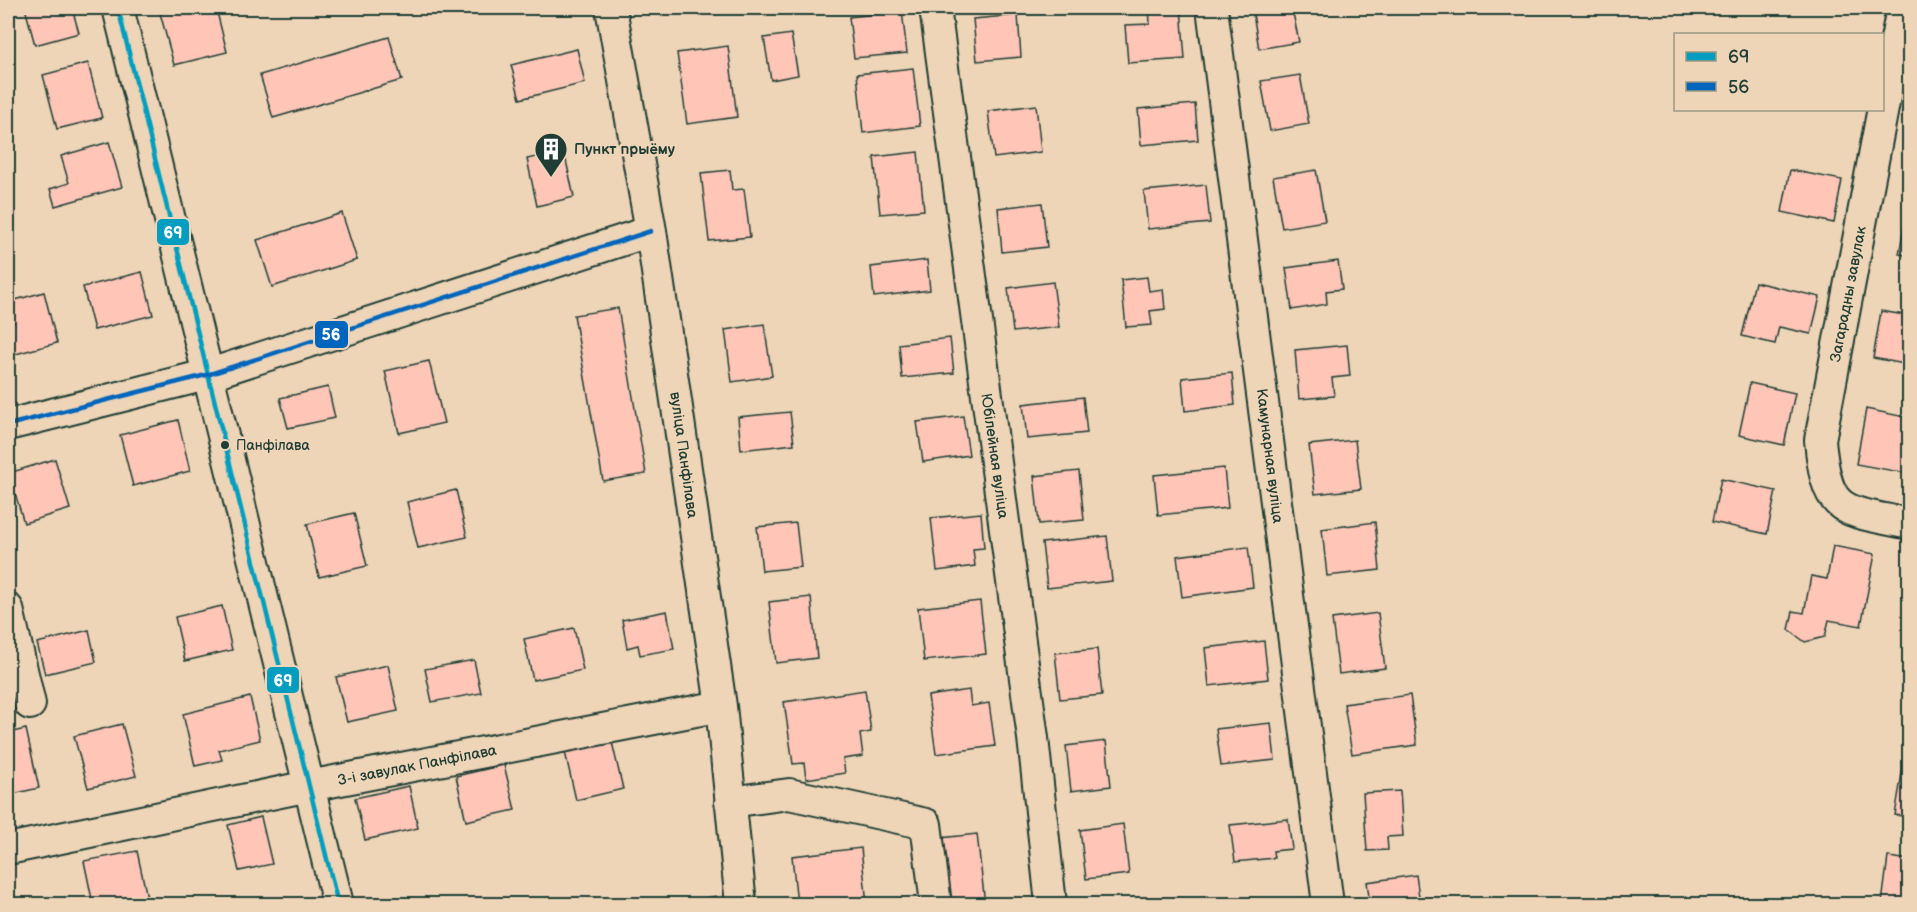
<svg xmlns="http://www.w3.org/2000/svg" width="1917" height="912" font-family="'Balsamiq Sans',sans-serif">
<style>
.building{fill:#ffc5b7;stroke:#1f3d34;stroke-width:1.5}
.lines{fill:none;stroke-linecap:round;stroke-linejoin:round}
.minor-casing{stroke:#1f3d34;stroke-width:34}
.minor{stroke:#efd5b7;stroke-width:30}
.bus-1-casing{stroke:#efd5b7;stroke-width:9}
.bus-2-casing{stroke:#efd5b7;stroke-width:9}
.bus-1{stroke:#039ebf;stroke-width:4.5}
.bus-2{stroke:#0065bd;stroke-width:4.5}
.bus-dot{fill:#1f3d34;stroke:#efd5b7;stroke-width:2}
.labels{text-anchor:middle;stroke-width:5;stroke-linejoin:round;paint-order:stroke}
.bus-label{font-size:14px;fill:#1f3d34;stroke:#efd5b7;text-anchor:start}
.poi-label{font-size:15px;font-weight:bold;fill:#1f3d34;stroke:#efd5b7;text-anchor:start}
.street-label{font-size:15px;fill:#1f3d34;stroke:#efd5b7}
.line-badge{stroke:#efd5b7;stroke-width:2}
.badge-label{font-size:16px;text-anchor:middle;font-weight:bold;fill:#fff}
</style>
<rect width="100%" height="100%" fill="#efd5b7"/>
<filter id="ink" filterUnits="userSpaceOnUse"><feTurbulence type="fractalNoise" baseFrequency=".0167" numOctaves="2"/><feDisplacementMap in="SourceGraphic" scale="12" xChannelSelector="R" yChannelSelector="G"/><feConvolveMatrix kernelMatrix="1 2 1 2 8 2 1 2 1" color-interpolation-filters="sRGB"/></filter>
<g filter="url(#ink)">
<path class="building" d="M 25,8 L 72,8 L 79,33 L 35,45 Z
M 166,8 L 216,8 L 227,52 L 174,65 L 159,9 Z
M 1149,8 L 1181,8 L 1185,59 L 1128,63 L 1125,25 L 1150,24 Z
M 1252,8 L 1292,8 L 1299,42 L 1259,49 Z
M 902,11 L 907,53 L 854,58 L 849,17 Z
M 1018,15 L 1021,57 L 977,61 L 973,19 Z
M 791,34 L 798,75 L 771,80 L 764,38 Z
M 389,37 L 402,80 L 273,118 L 260,75 Z
M 728,46 L 737,117 L 687,124 L 677,53 Z
M 577,49 L 585,83 L 520,99 L 511,65 Z
M 88,63 L 102,118 L 57,129 L 43,75 Z
M 913,68 L 920,126 L 863,133 L 857,74 Z
M 1300,75 L 1309,124 L 1270,131 L 1261,81 Z
M 1195,104 L 1198,140 L 1141,145 L 1138,109 Z
M 1036,105 L 1041,152 L 994,158 L 988,111 Z
M 109,142 L 122,187 L 55,206 L 50,189 L 69,183 L 61,156 Z
M 564,151 L 574,197 L 537,206 L 527,159 Z
M 918,152 L 924,210 L 880,214 L 874,157 Z
M 730,170 L 732,190 L 744,189 L 750,237 L 709,241 L 701,173 Z
M 1316,170 L 1325,221 L 1282,228 L 1273,177 Z
M 1790,170 L 1842,180 L 1834,223 L 1782,212 Z
M 1206,185 L 1210,223 L 1148,229 L 1144,191 Z
M 1042,203 L 1047,247 L 1002,252 L 998,208 Z
M 342,213 L 357,260 L 272,287 L 257,240 Z
M 1906,217 L 1910,217 L 1910,256 L 1899,254 Z
M 927,260 L 930,290 L 874,297 L 871,267 Z
M 1338,261 L 1342,289 L 1326,291 L 1327,304 L 1292,310 L 1286,268 Z
M 142,272 L 153,315 L 94,330 L 83,287 Z
M 1147,277 L 1149,291 L 1163,289 L 1165,309 L 1150,311 L 1152,325 L 1126,327 L 1121,280 Z
M 1053,282 L 1059,327 L 1013,332 L 1008,288 Z
M 1755,282 L 1820,297 L 1811,334 L 1779,327 L 1775,344 L 1742,336 Z
M 44,292 L 57,343 L 8,356 L 8,325 L 14,323 L 8,302 Z
M 618,308 L 646,474 L 603,481 L 574,315 Z
M 1881,311 L 1910,316 L 1910,365 L 1873,358 Z
M 764,324 L 772,376 L 732,382 L 725,330 Z
M 950,338 L 954,373 L 902,378 L 899,344 Z
M 1347,345 L 1350,376 L 1332,378 L 1334,396 L 1299,399 L 1295,350 Z
M 429,361 L 444,423 L 399,433 L 385,371 Z
M 1232,373 L 1235,405 L 1185,411 L 1182,378 Z
M 1750,383 L 1795,393 L 1784,445 L 1739,435 Z
M 328,387 L 335,418 L 288,428 L 280,398 Z
M 1083,397 L 1087,433 L 1027,439 L 1023,404 Z
M 1866,409 L 1910,418 L 1910,449 L 1905,473 L 1856,464 Z
M 790,412 L 794,444 L 741,450 L 738,417 Z
M 963,416 L 969,455 L 923,462 L 917,422 Z
M 178,420 L 190,471 L 133,486 L 120,435 Z
M 1355,440 L 1361,489 L 1315,494 L 1309,445 Z
M 55,459 L 70,509 L 24,523 L 9,473 Z
M 1224,468 L 1228,508 L 1158,515 L 1154,475 Z
M 1079,471 L 1084,520 L 1039,524 L 1034,476 Z
M 1721,479 L 1776,491 L 1767,534 L 1712,522 Z
M 456,490 L 467,537 L 418,548 L 407,502 Z
M 354,513 L 367,566 L 319,577 L 307,524 Z
M 981,513 L 984,548 L 973,549 L 975,566 L 937,571 L 931,518 Z
M 1375,522 L 1380,570 L 1327,576 L 1322,529 Z
M 796,523 L 801,567 L 762,571 L 757,527 Z
M 1107,536 L 1112,581 L 1047,588 L 1042,543 Z
M 1833,546 L 1875,554 L 1861,626 L 1829,620 L 1825,637 L 1805,642 L 1789,630 L 1793,611 L 1804,613 L 1811,576 L 1827,579 Z
M 1248,547 L 1253,587 L 1182,597 L 1177,556 Z
M 811,597 L 817,658 L 776,663 L 769,602 Z
M 980,601 L 986,654 L 924,661 L 918,608 Z
M 222,606 L 232,650 L 185,661 L 175,617 Z
M 667,611 L 674,649 L 640,655 L 638,645 L 627,648 L 622,620 Z
M 1378,613 L 1385,668 L 1339,674 L 1332,619 Z
M 574,628 L 583,670 L 533,680 L 524,639 Z
M 89,630 L 96,662 L 45,674 L 37,643 Z
M 1264,641 L 1268,679 L 1209,686 L 1205,648 Z
M 1097,649 L 1102,695 L 1060,699 L 1055,653 Z
M 474,660 L 481,693 L 432,702 L 425,669 Z
M 388,665 L 398,711 L 347,722 L 336,677 Z
M 865,690 L 871,732 L 860,734 L 863,756 L 843,759 L 845,773 L 806,779 L 804,763 L 793,764 L 784,702 Z
M 969,690 L 971,706 L 989,703 L 995,746 L 936,754 L 928,696 Z
M 1410,695 L 1417,745 L 1352,754 L 1344,704 Z
M 250,697 L 260,740 L 219,750 L 222,760 L 195,766 L 183,714 Z
M 1271,723 L 1275,760 L 1221,766 L 1216,729 Z
M 122,724 L 136,776 L 88,788 L 74,736 Z
M 26,729 L 39,788 L 8,795 L 8,733 Z
M 1106,741 L 1111,786 L 1071,791 L 1066,746 Z
M 612,742 L 623,789 L 576,800 L 565,752 Z
M 504,765 L 515,810 L 466,821 L 456,776 Z
M 1903,767 L 1910,768 L 1910,817 L 1895,815 Z
M 409,786 L 418,828 L 365,840 L 355,798 Z
M 1400,791 L 1403,836 L 1387,837 L 1388,850 L 1367,851 L 1363,793 Z
M 261,817 L 272,864 L 239,871 L 228,825 Z
M 1288,819 L 1292,849 L 1273,851 L 1274,858 L 1235,862 L 1230,825 Z
M 1123,824 L 1129,874 L 1086,879 L 1080,830 Z
M 977,834 L 985,904 L 947,904 L 940,838 Z
M 861,848 L 867,904 L 797,904 L 792,856 Z
M 137,851 L 148,902 L 93,904 L 84,861 Z
M 1888,857 L 1910,860 L 1910,904 L 1882,903 Z
M 1416,875 L 1420,904 L 1370,904 L 1367,882 Z
M 716,896 L 718,904 L 673,904 Z
M 1303,898 L 1303,904 L 1247,904 L 1247,903 Z"/>
<g class="lines">
<defs>
<path id="minor" d="M 118,8 L 338,904
M 611,8 L 651,231 L 721,706 L 741,904
M 935,8 L 1033,738 L 1051,904
M 1212,8 L 1328,904
M 1902,8 L 1820,440 C 1827,516 1842,510 1910,524
M 8,425 L 210,374 L 651,231
M 8,609 L 30,704
M 730,802 L 789,794 L 926,824 L 936,904
M 8,849 L 309,786 L 721,706"/>
</defs>
<use href="#minor" class="minor-casing"/>
<use href="#minor" class="minor"/>
<defs>
<path id="bus-1" d="M 118,8 L 338,904"/>
<path id="bus-2" d="M 8,425 L 210,374 L 651,231"/>
</defs>
<use href="#bus-1" class="bus-1-casing"/>
<use href="#bus-2" class="bus-2-casing"/>
<use href="#bus-1" class="bus-1"/>
<use href="#bus-2" class="bus-2"/>
</g>
</g>
<defs>
<symbol id="building-pin" viewBox="-11 -11 22 30"><path d="M0 17L-7.5 6A9.5 9.5 0 1 1 7.5 6Z" fill="#1f3d34" stroke="#efd5b7"/><path d="M-4-6H4V6H1V3H-1V6H-4ZM-2.5-4.3h1.7v1.8h-1.7ZM.8-4.3h1.7v1.8H.8ZM-2.5-1h1.7V.8h-1.7ZM.8-1h1.7V.8H.8Z" fill="#fff"/></symbol>
</defs>
<g fill-rule="evenodd">
<use href="#building-pin" x="532" y="130" width="38" height="52"/>
</g>
<circle class="bus-dot" cx="225" cy="445" r="5"/>
<g class="labels">
<g class="bus-label">
<text x="236" y="450">Панфілава</text>
</g>
<g class="poi-label">
<text x="574" y="154">Пункт прыёму</text>
</g>
<g class="street-label">
<text transform="translate(1848 294) rotate(-79)" y="5">Загарадны завулак</text>
<text transform="translate(684 455) rotate(82)" y="5">вуліца Панфілава</text>
<text transform="translate(995 456) rotate(82)" y="5">Юбілейная вуліца</text>
<text transform="translate(1270 456) rotate(83)" y="5">Камунарная вуліца</text>
<text transform="translate(417 765) rotate(-11)" y="5">3-і завулак Панфілава</text>
</g>
</g>
<g class="line-badge">
<rect x="156" y="218" width="34" height="28" rx="6" fill="#039ebf"/>
<rect x="314" y="320" width="35" height="29" rx="6" fill="#0065bd"/>
<rect x="266" y="666" width="34" height="28" rx="6" fill="#039ebf"/>
</g>
<g class="badge-label">
<text x="173" y="238">69</text>
<text x="331" y="340">56</text>
<text x="283" y="686">69</text>
</g>
<rect width="1917" height="912" fill="none" stroke="#efd5b7" stroke-width="30"/>
<rect x="15" y="15" width="1887" height="882" fill="none" stroke="#1f3d34" stroke-width="2" filter="url(#ink)"/>
<rect x="1674" y="33" width="210" height="78" fill="#efd5b7" stroke="#9c9883" stroke-width="1.5"/>
<rect x="1686" y="52" width="30" height="9" fill="#039ebf" stroke="#9c9883" stroke-width="1.5"/>
<text x="1728" y="63" font-size="18" fill="#1f3d34">69</text>
<rect x="1686" y="82" width="30" height="9" fill="#0065bd" stroke="#9c9883" stroke-width="1.5"/>
<text x="1728" y="93" font-size="18" fill="#1f3d34">56</text>
</svg>
